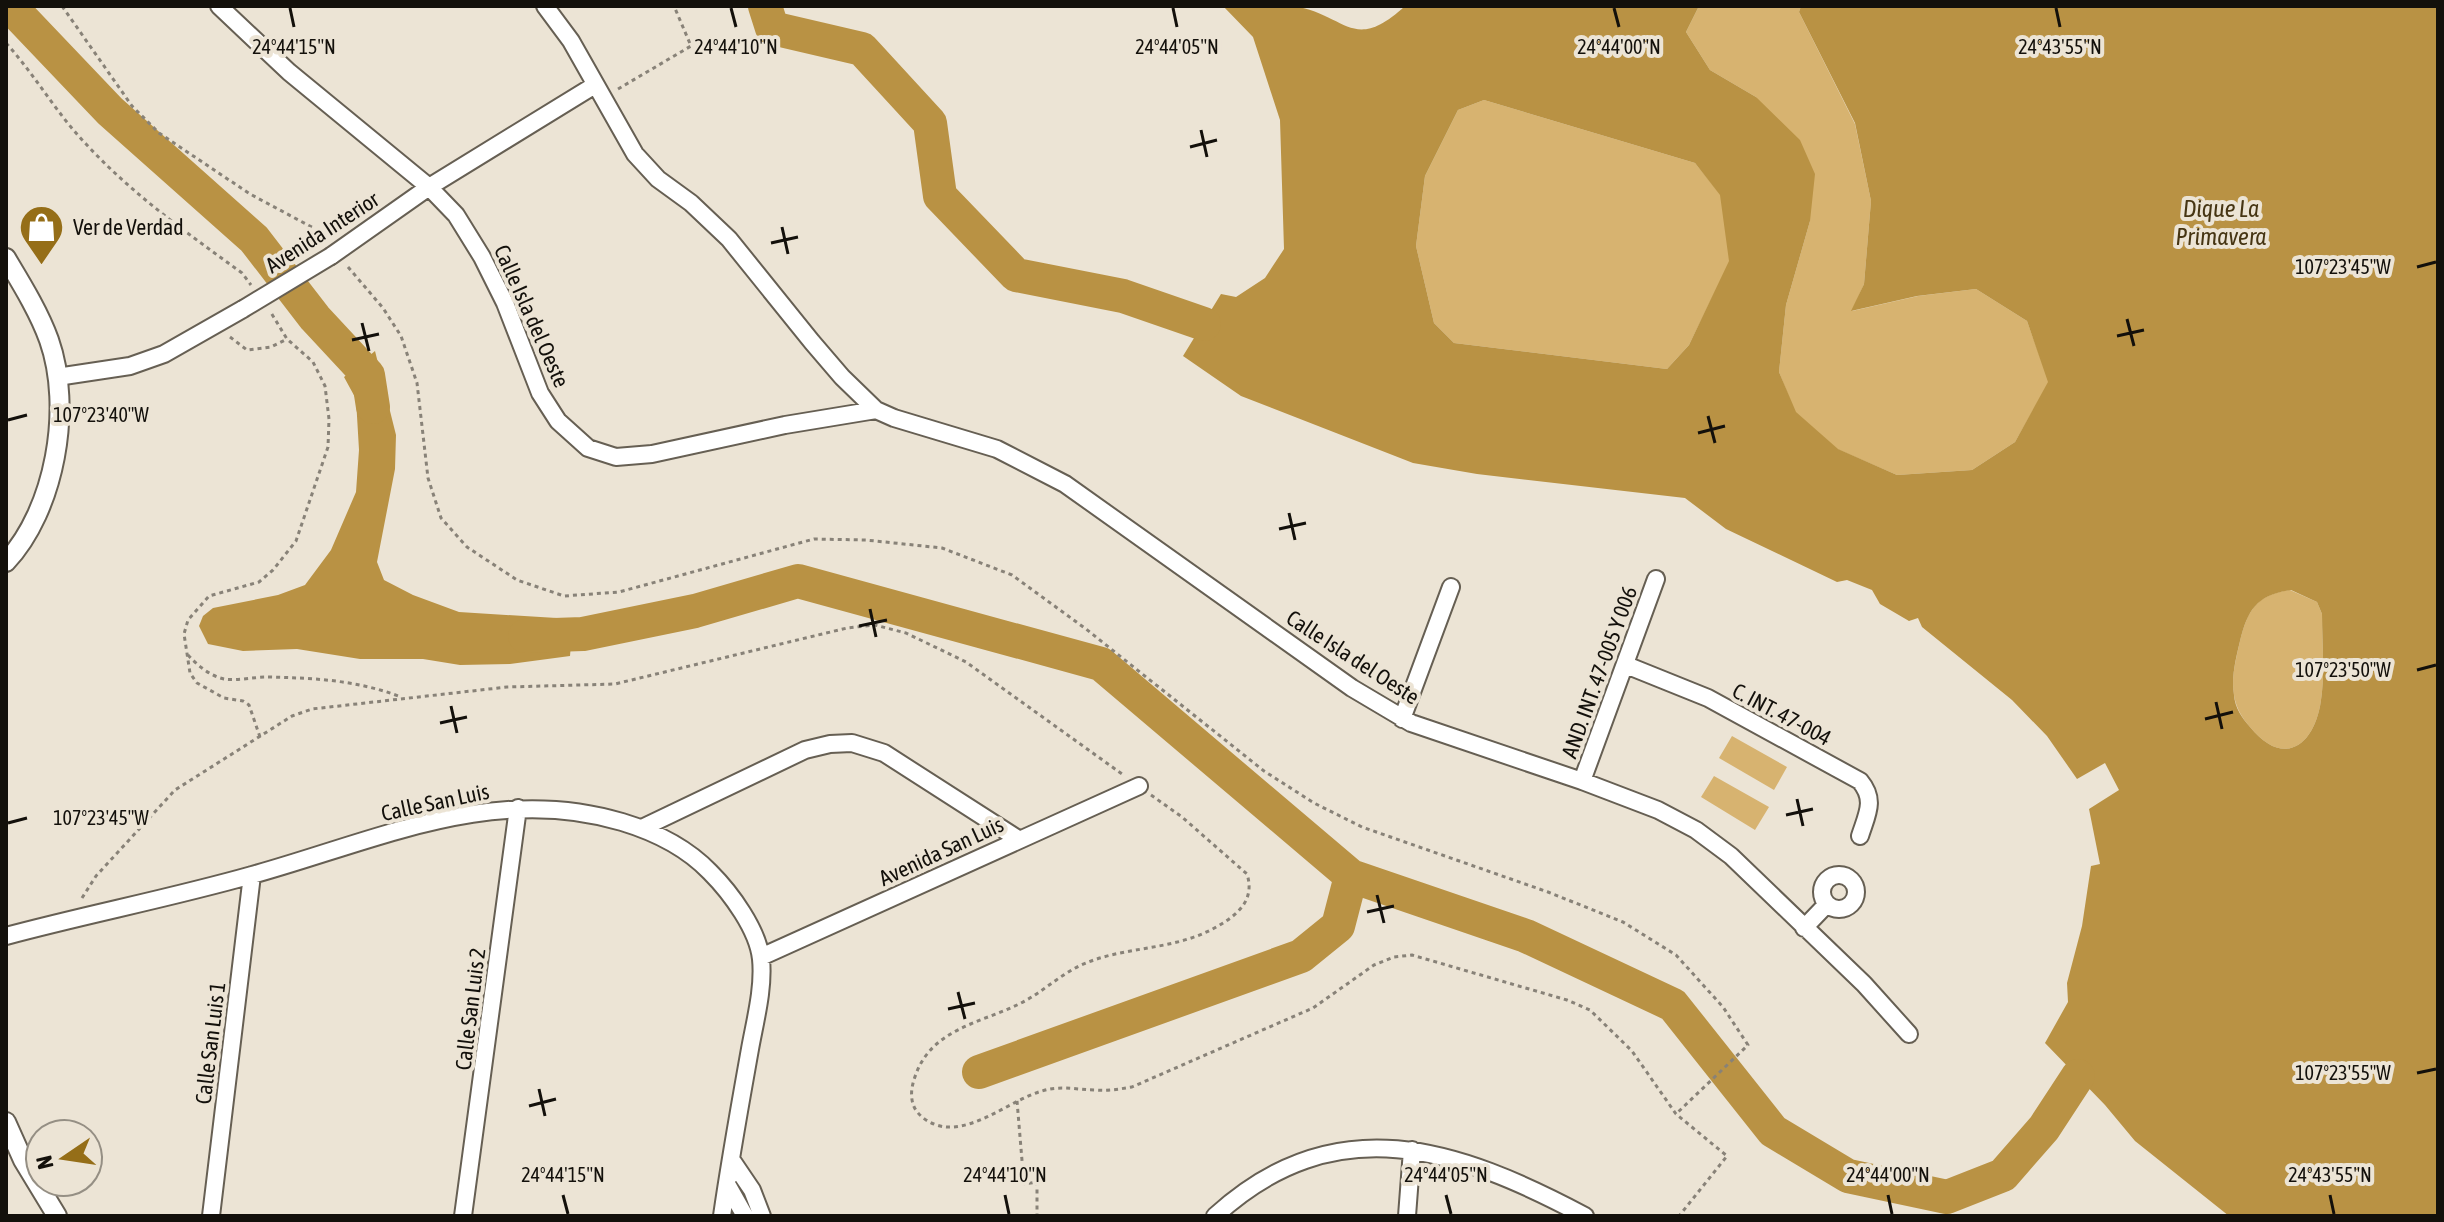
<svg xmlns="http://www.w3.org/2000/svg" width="2444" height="1222" font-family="'Asap Condensed',sans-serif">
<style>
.green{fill:#d7b370}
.water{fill:#b99244;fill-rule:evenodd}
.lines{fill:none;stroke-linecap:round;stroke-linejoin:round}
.river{stroke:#b99244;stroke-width:34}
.minor-casing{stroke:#665f53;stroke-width:20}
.tertiary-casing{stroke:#665f53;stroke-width:22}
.path{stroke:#888278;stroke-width:3;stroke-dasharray:4 4;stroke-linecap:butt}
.minor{stroke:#fff;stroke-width:16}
.tertiary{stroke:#fff;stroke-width:18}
.minor-bridge-casing{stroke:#665f53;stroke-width:20;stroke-linecap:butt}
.minor-bridge{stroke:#fff;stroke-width:16}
.ticks{fill:none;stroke:#13100b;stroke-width:3}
.labels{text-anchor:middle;stroke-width:8;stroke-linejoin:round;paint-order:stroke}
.poi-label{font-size:22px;fill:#13100b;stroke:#ece4d5;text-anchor:start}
.street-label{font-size:22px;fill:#13100b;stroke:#ece4d5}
.water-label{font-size:24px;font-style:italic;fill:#463513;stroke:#ece4d5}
.ticks-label{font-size:20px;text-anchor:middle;fill:#13100b;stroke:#ece4d5;stroke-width:8;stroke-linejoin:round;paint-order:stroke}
</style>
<rect width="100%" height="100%" fill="#ece4d5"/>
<path class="green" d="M 1699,6 L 1801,6 L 1799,12 L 1855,124 L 1871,201 L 1864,284 L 1852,311 L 1918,296 L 1976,289 L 2027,321 L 2049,382 L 2015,442 L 1972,470 L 1897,475 L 1837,449 L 1795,412 L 1779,372 L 1786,305 L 1810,221 L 1756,97 L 1710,70 L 1686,32 Z
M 1484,100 L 1695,163 L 1721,195 L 1730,261 L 1689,345 L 1667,369 L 1454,343 L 1434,323 L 1416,246 L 1425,176 L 1458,110 Z
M 2290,590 L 2317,602 L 2322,614 C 2322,642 2325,673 2321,700 C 2315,745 2284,769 2250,727 C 2242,718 2236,708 2234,695 C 2231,677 2236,659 2240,641 C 2248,609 2257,595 2290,590 Z
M 1732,736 L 1787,767 L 1774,790 L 1719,758 Z
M 1714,776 L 1769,807 L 1755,830 L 1701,797 Z"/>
<path class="water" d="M 1223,6 C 1245,6 1270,3 1292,6 C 1346,13 1352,55 1405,6 L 1699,6 L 1686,32 L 1710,70 L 1756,97 L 1800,140 L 1815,174 L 1810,221 L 1786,305 L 1779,372 L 1796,412 L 1838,449 L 1897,475 L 1972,470 L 2015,442 L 2048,382 L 2027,321 L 1976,289 L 1917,296 L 1851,311 L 1864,284 L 1871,201 L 1855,123 L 1799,12 L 1801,6 L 2438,6 L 2438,1216 L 2229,1216 L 2135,1141 L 2105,1105 L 2045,1043 L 2068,1002 L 2067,983 L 2082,926 L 2091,866 L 2100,864 L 2089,809 L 2119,790 L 2105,763 L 2077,779 L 2047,736 L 2012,700 L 1922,627 L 1918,618 L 1909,621 L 1880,604 L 1872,590 L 1847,580 L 1837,582 L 1726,529 L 1685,498 L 1477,474 L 1413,463 L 1241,396 L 1183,356 L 1221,294 L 1236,297 L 1265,278 L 1284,249 L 1280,120 L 1253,37 ZM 1484,100 L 1695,163 L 1720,195 L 1729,261 L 1689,345 L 1667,369 L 1454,343 L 1434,323 L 1416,246 L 1425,176 L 1458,110 ZM 2291,590 L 2317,602 L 2322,614 C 2322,642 2325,673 2321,700 C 2315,745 2284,769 2250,727 C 2242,718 2235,708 2234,695 C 2231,677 2236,658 2240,641 C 2248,609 2257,595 2291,590 Z
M 375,351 L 396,435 L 395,469 L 377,562 L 384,580 L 413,595 L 459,612 L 573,619 L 570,656 L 510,664 L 460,665 L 423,659 L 360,659 L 297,649 L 243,651 L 208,644 L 199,626 L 203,616 L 213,608 L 278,595 L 305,585 L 331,550 L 356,492 L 359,450 L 356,399 L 344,377 Z"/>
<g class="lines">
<path class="river" d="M 10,6 L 110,111 L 254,239 L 315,318 L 368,375 L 373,407
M 765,6 L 772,28 L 862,49 L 930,123 L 940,196 L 1016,275 L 1123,296 L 1204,324
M 525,636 L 583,634 L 695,611 L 798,581 L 1101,664 L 1351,876 L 1338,926 L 1301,956 L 979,1072
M 1351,876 L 1526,936 L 1673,1005 L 1773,1131 L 1848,1176 L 1947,1197 L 2003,1175 L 2044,1128 L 2078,1076"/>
<defs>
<path id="minor" d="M 219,6 L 289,72 L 429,187 L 456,215 L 482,257 L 505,303 L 540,393 L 558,421 L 588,448 L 616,457 L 652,454 L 785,425 L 876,410
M 545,6 L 571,41 L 635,154 L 658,179 L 691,203 L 729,239 L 812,342 L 842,377 L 876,410 L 894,418 L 997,449 L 1065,484 L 1352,688 L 1411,723 L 1582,781 L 1658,810 L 1696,830 L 1731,856 L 1864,984 L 1909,1034
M 331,256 L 429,187 L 595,85
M 57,377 L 130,366 L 164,354 L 243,309
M 1626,665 L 1708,698 L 1860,781 C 1876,800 1867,814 1860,836
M 1402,719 L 1451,587
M 1582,781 L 1656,579
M 642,828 L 805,750 L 830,744 L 852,743 L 884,753 L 1018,839
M1822 892a17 17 0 1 1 34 0a17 17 0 1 1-34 0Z
M 1804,928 L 1827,904
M 6,936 C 88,914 171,898 252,875 C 375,841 494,783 622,822 C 655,832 686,847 710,872 C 731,893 758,930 761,959 C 764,988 755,1021 750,1049 C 740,1105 730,1160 722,1216
M 761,957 L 1139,786
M 731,1159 L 752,1190 L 762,1216
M 727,1184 L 745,1216
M 211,1216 L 252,875
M 463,1216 L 518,808
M 1215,1216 C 1335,1106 1457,1148 1585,1216
M 1407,1216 L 1412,1150"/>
<path id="tertiary" d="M 6,258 C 21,283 39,312 49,340 C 73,408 55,510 6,562
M 6,1122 L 23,1160 L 57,1216"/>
</defs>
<use href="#minor" class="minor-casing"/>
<use href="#tertiary" class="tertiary-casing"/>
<path class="path" d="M 62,6 L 132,106 L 159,133 L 250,194 L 319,231 L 326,239
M 6,43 C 35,75 57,114 86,144 C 132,194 187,233 242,273 L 251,285
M 618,89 L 691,46 L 674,6
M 348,267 L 383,308 L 401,336 L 417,383 L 428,478 L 441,518 L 467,547 L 517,580 L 564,596 L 619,592 L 814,539 L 866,540 L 942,548 L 1012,575 L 1086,629 L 1264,771 L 1314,803 L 1362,827 L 1548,892 L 1623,922 L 1676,955 L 1723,1007 L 1748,1045 L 1676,1114
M 230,337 L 247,350 L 271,347 L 287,339
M 188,655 C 197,665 210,676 224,679 C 237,681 254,677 267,677 C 314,678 357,680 401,697
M 260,737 L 249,705 L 243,701 L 224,698 L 197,683 L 190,673 L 184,634 L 188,620 L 209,596 L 259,582 L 273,570 L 296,541 L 328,447 L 329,419 L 325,386 L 313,362 L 287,339 L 270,311
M 1151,795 L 1182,817 L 1247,874 C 1255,899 1239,914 1218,926 C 1174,952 1123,945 1079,966 C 1057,977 1039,995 1017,1005 C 979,1023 932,1030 916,1074 C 912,1084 910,1094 913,1104 C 917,1117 933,1126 946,1127 C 979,1129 1011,1100 1042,1091 C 1061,1085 1077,1090 1096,1090 C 1109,1091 1120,1089 1132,1087 L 1313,1008 L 1374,965 L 1394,957 L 1412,955 L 1567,1000 L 1590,1010 L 1632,1051 L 1676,1114 L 1727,1156 L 1679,1216
M 82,898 L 96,876 L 175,790 L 292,716 L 312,709 L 507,687 L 615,684 L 847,628 L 875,625 L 906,633 L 966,662 L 1122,774
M 1017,1101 L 1024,1184 L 1037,1182 L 1037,1216"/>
<use href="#minor" class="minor"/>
<use href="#tertiary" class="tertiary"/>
<defs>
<path id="minor-bridge" d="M 243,309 L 331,256"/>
</defs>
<use href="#minor-bridge" class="minor-bridge-casing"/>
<use href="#minor-bridge" class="minor-bridge"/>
</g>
<path class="ticks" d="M 290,8 L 294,27M 731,8 L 736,27M 1173,8 L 1177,27M 1614,8 L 1619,27M 2056,8 L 2060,27M 1201,130 L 1207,157M 1190,147 L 1217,140M 782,227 L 788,254M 771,243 L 798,237M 2417,267 L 2436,262M 2127,319 L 2134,346M 362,323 L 369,351M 2117,336 L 2144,330M 352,340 L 379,334M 1708,416 L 1715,443M 8,420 L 27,415M 1698,433 L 1725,426M 1289,513 L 1295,540M 1279,529 L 1306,523M 870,609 L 876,637M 859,626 L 887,620M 2417,670 L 2436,665M 2216,702 L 2222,729M 451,706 L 457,733M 2205,719 L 2233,712M 440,723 L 467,717M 1797,799 L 1803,826M 1786,815 L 1813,809M 8,823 L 27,818M 1377,895 L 1384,923M 1367,912 L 1394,906M 958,992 L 965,1019M 948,1009 L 975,1003M 2417,1073 L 2436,1069M 539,1089 L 545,1116M 529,1106 L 556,1099M 563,1195 L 568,1214M 1005,1195 L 1009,1214M 1446,1195 L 1451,1214M 1888,1195 L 1892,1214M 2330,1195 L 2334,1214"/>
<defs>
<symbol id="shop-pin" viewBox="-11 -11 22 30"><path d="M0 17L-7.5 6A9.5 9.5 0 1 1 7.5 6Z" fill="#956e18" stroke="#ece4d5"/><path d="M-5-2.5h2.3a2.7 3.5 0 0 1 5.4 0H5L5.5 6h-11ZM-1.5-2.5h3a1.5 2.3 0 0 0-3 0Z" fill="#fff"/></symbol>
</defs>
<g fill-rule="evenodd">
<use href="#shop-pin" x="16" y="202" width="51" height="69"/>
</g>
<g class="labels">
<g class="poi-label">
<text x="73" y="235">Ver de Verdad</text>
</g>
<g class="street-label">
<text transform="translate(322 232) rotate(-33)" y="8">Avenida Interior</text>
<text transform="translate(532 316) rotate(66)" y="8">Calle Isla del Oeste</text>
<text transform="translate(1353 657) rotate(33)" y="8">Calle Isla del Oeste</text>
<text transform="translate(1599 672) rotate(-70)" y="8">AND. INT. 47-005 Y 006</text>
<text transform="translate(1782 714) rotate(28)" y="8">C. INT. 47-004</text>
<text transform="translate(435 802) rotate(-12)" y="8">Calle San Luis</text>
<text transform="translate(941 851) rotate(-25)" y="8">Avenida San Luis</text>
<text transform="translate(470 1009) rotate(-83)" y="8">Calle San Luis 2</text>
<text transform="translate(210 1043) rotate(-83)" y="8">Calle San Luis 1</text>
</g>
<g class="water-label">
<text x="2221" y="217">Dique La<tspan x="2221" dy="28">Primavera</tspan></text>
</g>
</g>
<g class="ticks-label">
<text x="294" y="54">24°44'15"N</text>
<text x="736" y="54">24°44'10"N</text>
<text x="1177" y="54">24°44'05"N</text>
<text x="1619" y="54">24°44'00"N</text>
<text x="2060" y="54">24°43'55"N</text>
<text x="2343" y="274">107°23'45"W</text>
<text x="101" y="422">107°23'40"W</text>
<text x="2343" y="677">107°23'50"W</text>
<text x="101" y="825">107°23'45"W</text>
<text x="2343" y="1080">107°23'55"W</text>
<text x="563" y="1182">24°44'15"N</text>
<text x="1005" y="1182">24°44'10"N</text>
<text x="1446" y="1182">24°44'05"N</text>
<text x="1888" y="1182">24°44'00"N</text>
<text x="2330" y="1182">24°43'55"N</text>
</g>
<rect width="2444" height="1222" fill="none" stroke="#13100b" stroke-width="16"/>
<g transform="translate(64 1158) rotate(257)"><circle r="38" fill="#ece4d5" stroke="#958f84" stroke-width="2"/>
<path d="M0-6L14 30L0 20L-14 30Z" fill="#956e18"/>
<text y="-12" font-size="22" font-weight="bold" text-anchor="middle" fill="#13100b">N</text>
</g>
</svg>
